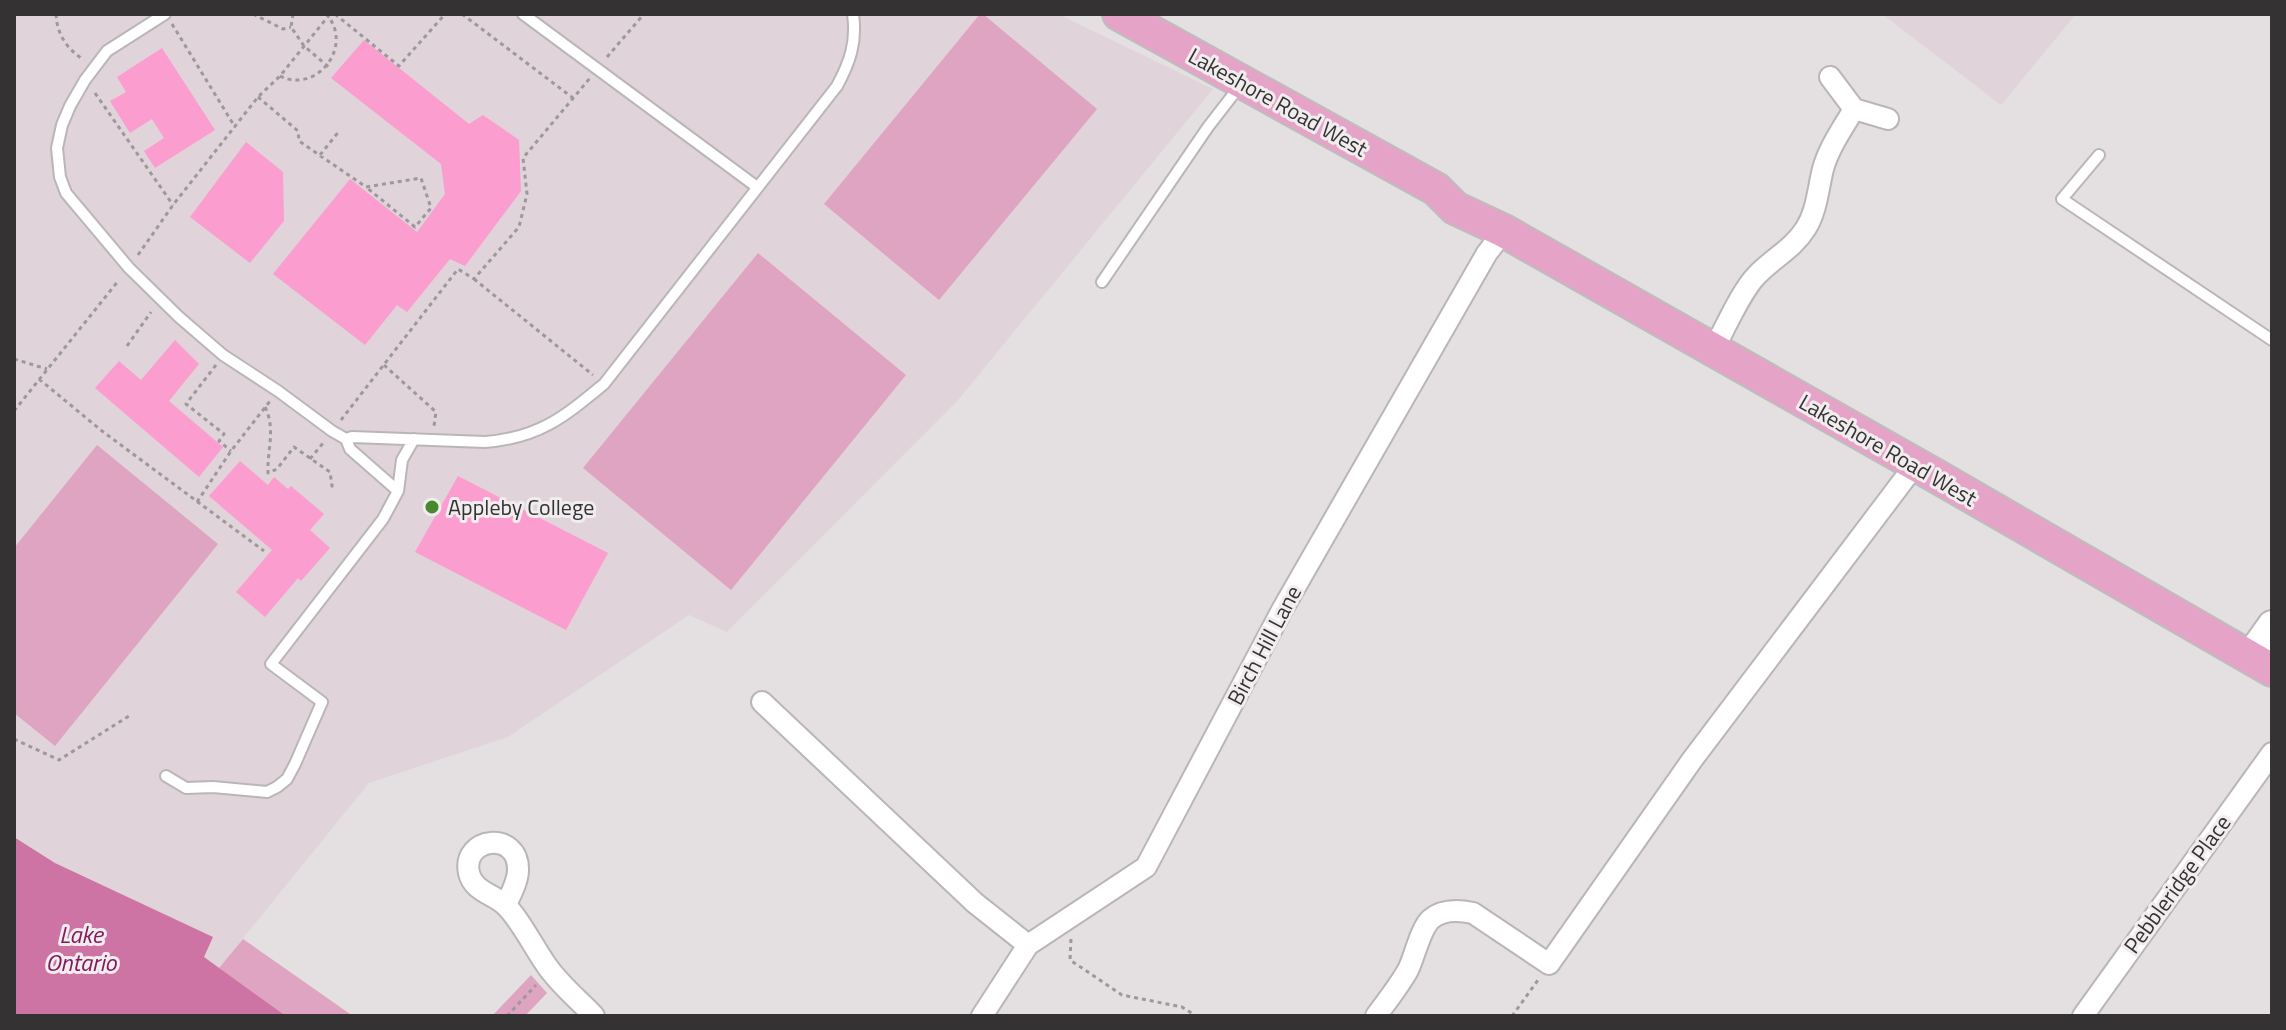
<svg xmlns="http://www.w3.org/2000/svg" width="2286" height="1030" font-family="'Titillium Web',sans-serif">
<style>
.built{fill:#e0d3d9}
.green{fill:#dfa4c2}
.water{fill:#ce74a4}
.building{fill:#fb9dce}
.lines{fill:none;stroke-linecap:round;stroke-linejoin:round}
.lane-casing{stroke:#bab6b8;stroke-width:14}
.street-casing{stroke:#bab6b8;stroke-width:24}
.secondary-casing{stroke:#bab6b8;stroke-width:32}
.primary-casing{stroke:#bebdbe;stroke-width:36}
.path{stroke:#9c999a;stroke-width:3;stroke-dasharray:4 4;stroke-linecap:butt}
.lane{stroke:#fff;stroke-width:10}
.street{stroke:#fff;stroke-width:20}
.secondary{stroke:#fff;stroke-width:28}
.primary{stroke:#e5a3c8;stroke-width:32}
.poi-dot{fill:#48892b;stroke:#f1edef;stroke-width:3}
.labels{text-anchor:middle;stroke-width:6;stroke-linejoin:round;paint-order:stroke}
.street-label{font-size:22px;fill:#343233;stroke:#f1edef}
.poi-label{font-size:22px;fill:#343233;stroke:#f1edef;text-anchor:start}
.water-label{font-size:24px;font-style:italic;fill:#85195e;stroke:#f1edef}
</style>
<rect width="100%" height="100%" fill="#e4e0e1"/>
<path class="built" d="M 14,14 L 1058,14 L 1213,89 L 958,400 L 727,632 L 689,615 L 508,737 L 369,783 L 219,968 L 203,957 L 212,937 L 55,863 L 14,837 Z
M 1882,14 L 2076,14 L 2001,105 Z"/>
<path class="green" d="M 980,14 L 983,14 L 1097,109 L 939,300 L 824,204 Z
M 758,253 L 906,375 L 731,590 L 583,468 Z
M 97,445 L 218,544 L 55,746 L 14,713 L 14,548 Z
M 243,939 L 353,1016 L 286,1016 L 219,968 Z
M 531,975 L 547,993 L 525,1016 L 492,1016 Z"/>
<path class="water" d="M 14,837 L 55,863 L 213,937 L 204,957 L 286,1016 L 14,1016 Z"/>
<path class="building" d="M 364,40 L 469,124 L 483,115 L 519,140 L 521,191 L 465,266 L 450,259 L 407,312 L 397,305 L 365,345 L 273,274 L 350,179 L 417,232 L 445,194 L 441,164 L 331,78 Z
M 162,48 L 215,130 L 155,168 L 144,151 L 164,138 L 152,119 L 130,133 L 110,101 L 126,92 L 117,77 Z
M 246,142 L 283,172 L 284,221 L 250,263 L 190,217 Z
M 175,340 L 199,364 L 169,401 L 223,447 L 199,477 L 95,388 L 119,361 L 141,380 Z
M 240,461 L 268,485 L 274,477 L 288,489 L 291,486 L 324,514 L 310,530 L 330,548 L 301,581 L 298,578 L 265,617 L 236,592 L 272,550 L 209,496 Z
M 458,476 L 608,553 L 566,630 L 415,552 Z"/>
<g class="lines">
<defs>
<path id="lane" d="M 165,14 L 107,51 L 85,80 L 70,106 L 62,125 L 57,148 L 60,177 L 66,193 L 129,268 L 179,317 L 223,355 L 278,391 L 332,431 L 346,439 L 352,437 L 485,442 C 539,438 564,417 604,384 L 837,86 C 850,62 857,42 853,14
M 523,14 L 757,187
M 2099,155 L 2062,199 L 2272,340
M 1102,282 L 1208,127 L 1239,87
M 346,439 L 350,449 L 398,491
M 166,776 L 186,788 L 213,787 L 267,792 L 277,787 L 287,779 L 295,764 L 322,702 L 271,664 L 383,519 L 398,491 L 402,460 L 414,439"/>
<path id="street" d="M 1830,77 L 1854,109 L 1888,119
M 1713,350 C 1725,329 1741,291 1757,275 C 1773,258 1793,249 1806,228 C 1817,210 1818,189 1823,169 C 1829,147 1843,128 1854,109
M 762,702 L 975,903 L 1028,945
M 506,905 C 510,895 518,882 518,870 C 519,830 461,837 469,873 C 473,891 493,894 505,905 C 518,916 536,951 547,966 C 560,985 579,1000 594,1016
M 982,1016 L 1028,945 L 1146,867 L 1282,610 L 1487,253 L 1504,231
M 1376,1016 C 1387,1001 1399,986 1408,970 C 1415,956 1420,929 1431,919 C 1443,909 1459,910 1473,913 L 1549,964 L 1692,760 L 1915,465
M 2083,1016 L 2272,753"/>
<path id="secondary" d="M 2250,656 L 2272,625"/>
<path id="primary" d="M 1119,14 L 1436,189 L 1455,208 L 1504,231 L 1936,476 L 2272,670"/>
</defs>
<use href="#lane" class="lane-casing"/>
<use href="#street" class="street-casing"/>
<use href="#secondary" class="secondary-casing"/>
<use href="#primary" class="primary-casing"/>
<path class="path" d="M 56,14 C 57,35 67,49 84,60
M 253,14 L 283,29 L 291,27
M 293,14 L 291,27 L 304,46 L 331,69
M 335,14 L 399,66 L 445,14
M 462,14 L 573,98
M 172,24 L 235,127
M 607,57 L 644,14
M 280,76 C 316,94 353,48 328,16
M 95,93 L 173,205
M 258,97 L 298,131 L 299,141 L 366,187 L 421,178 L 431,208 L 415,227 L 366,187
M 320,155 L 340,130
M 138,255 L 173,205 L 258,97 L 280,76 L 330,14
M 474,279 L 593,375
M 127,346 L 151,312
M 14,359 L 47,369
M 216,365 L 186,404 L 224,434 L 219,441 L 231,451
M 384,365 L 436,412 L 434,426
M 39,379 L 102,431 L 264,551
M 265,407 C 276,429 267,450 268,473 L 277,469 L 294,447 L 330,472 L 332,486 L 335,489
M 14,411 L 119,280
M 341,420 L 458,269 L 474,279 L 519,227 L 527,194 L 523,158 L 590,78
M 310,459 L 324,442
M 197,502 L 231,451 L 270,401
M 14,739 L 59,760 L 129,716
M 1071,939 L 1070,960 L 1122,995 L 1182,1007 L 1196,1016
M 507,1016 L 536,985
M 1512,1016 L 1538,980"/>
<use href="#lane" class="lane"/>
<use href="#street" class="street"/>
<use href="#secondary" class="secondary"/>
<use href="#primary" class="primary"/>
</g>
<circle class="poi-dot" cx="432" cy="507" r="8"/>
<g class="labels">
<g class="street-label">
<text transform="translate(1278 102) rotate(29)" y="8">Lakeshore Road West</text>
<text transform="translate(1888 450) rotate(30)" y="8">Lakeshore Road West</text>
<text transform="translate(1264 645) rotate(-62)" y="8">Birch Hill Lane</text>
<text transform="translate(2177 884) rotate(-54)" y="8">Pebbleridge Place</text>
</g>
<g class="poi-label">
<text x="448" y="515">Appleby College</text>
</g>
<g class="water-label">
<text x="81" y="943">Lake<tspan x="81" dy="28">Ontario</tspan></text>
</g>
</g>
<rect width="2286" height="1030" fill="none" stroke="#343233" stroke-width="32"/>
</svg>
